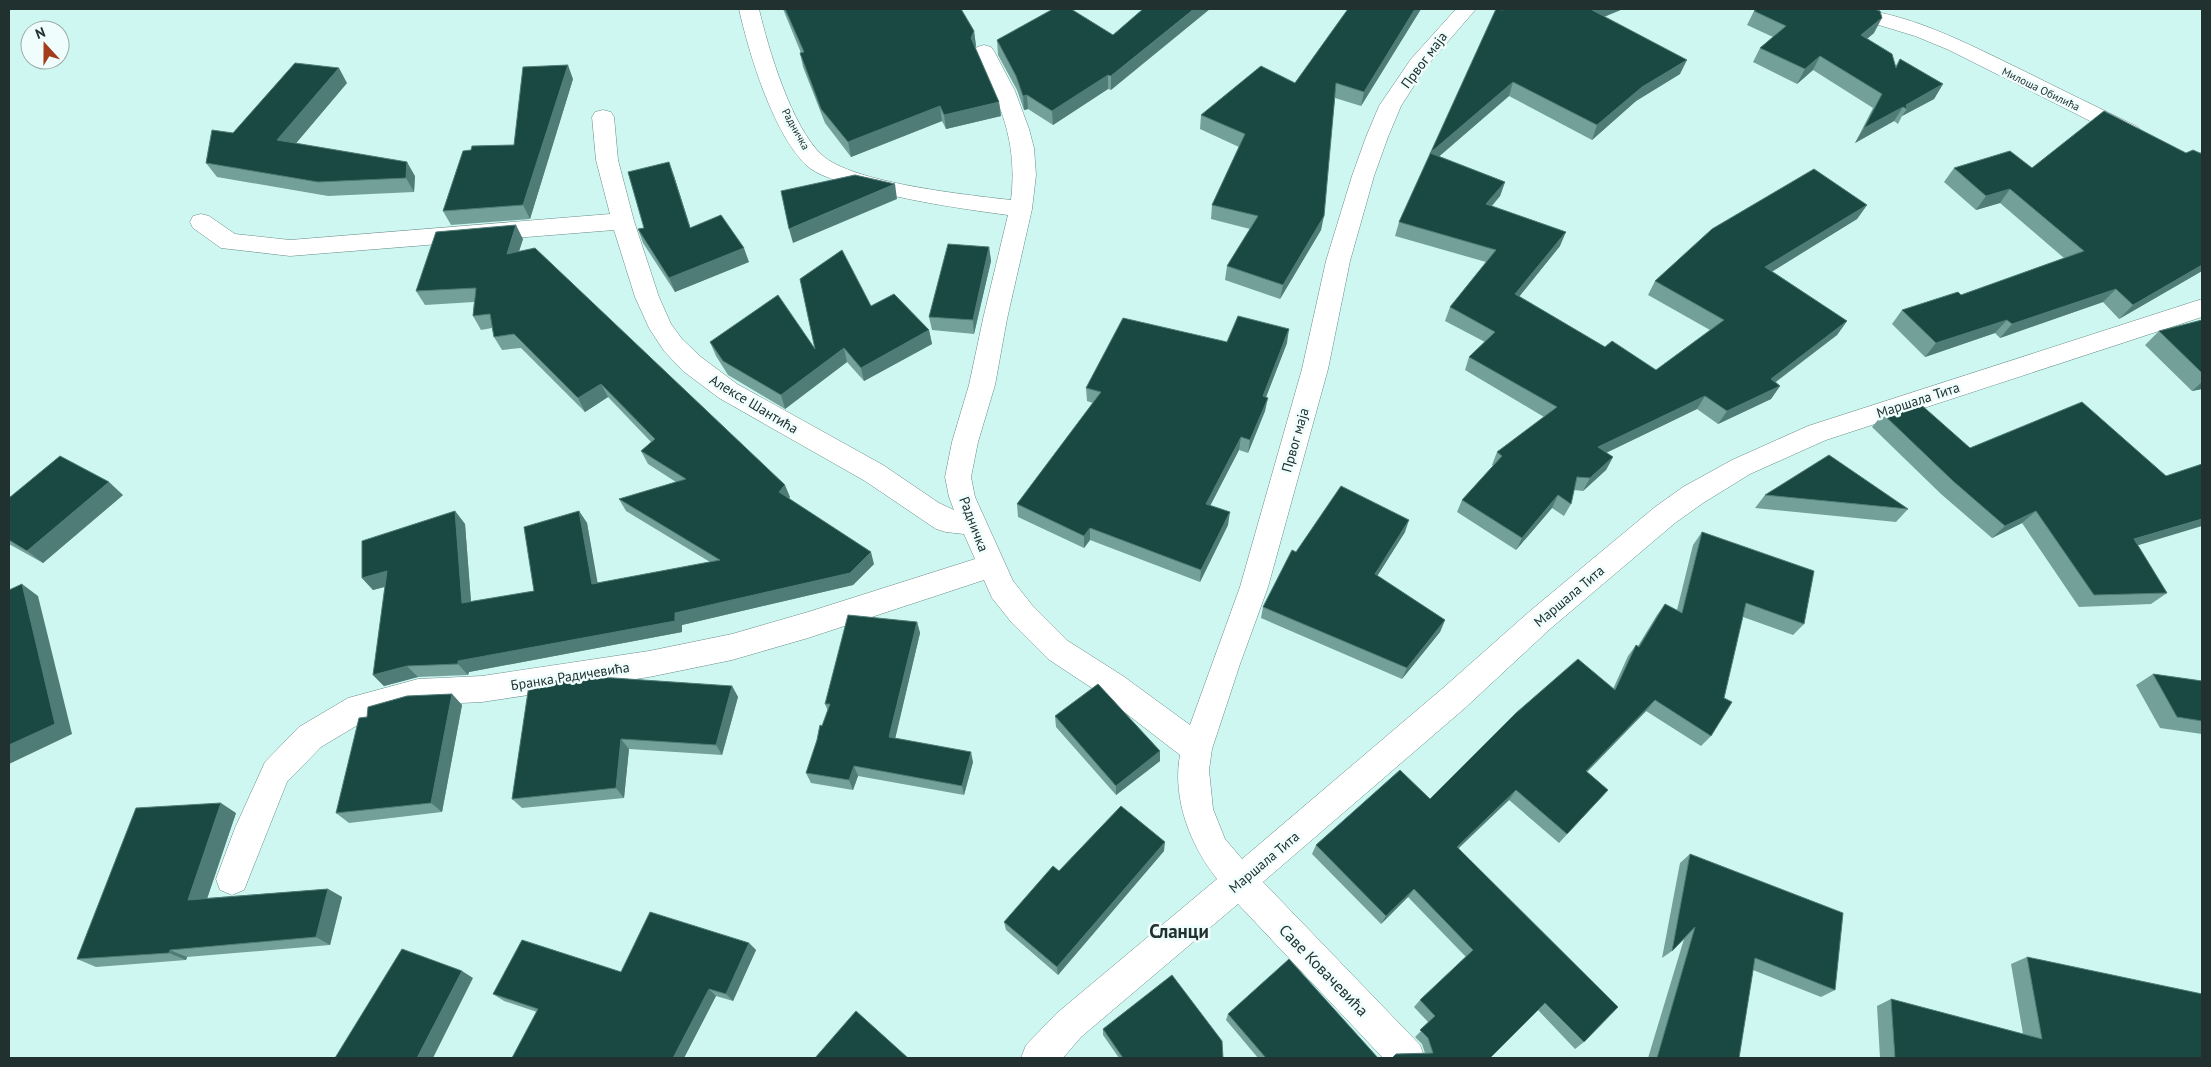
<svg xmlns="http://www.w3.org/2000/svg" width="2211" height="1067" font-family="'PT Sans',sans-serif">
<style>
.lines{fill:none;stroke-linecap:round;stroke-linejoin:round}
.minor-casing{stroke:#678c87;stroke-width:1}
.minor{fill:#fff;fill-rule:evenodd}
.wall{fill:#74a09a}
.shaded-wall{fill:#507c77}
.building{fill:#1a4843;stroke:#507c77}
.labels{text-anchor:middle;stroke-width:5;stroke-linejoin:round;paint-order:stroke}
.far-street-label{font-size:11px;fill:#21312f;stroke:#effefc}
.street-label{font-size:14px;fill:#21312f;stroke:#effefc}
.near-street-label{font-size:16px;fill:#21312f;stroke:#effefc}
.near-quarter-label{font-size:19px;font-weight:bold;fill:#21312f;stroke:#effefc}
</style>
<rect width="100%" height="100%" fill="#cff7f1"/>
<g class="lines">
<defs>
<path id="minor" d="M 739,9 L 759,9 C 768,48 792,128 822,155 C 852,183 968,195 1011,200 C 1018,141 1000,102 974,51 L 977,47 L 984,45 L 991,47 L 994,51 L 1015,91 L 1029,129 L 1034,148 L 1036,175 L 1032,209 L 1007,319 L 995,385 L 978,442 L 971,477 L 975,497 L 1013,581 L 1032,605 L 1068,641 L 1123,676 L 1190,725 L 1240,587 L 1302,369 L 1326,261 L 1352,176 L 1366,137 L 1379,106 L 1411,59 L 1456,9 L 1476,9 L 1426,67 L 1401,106 L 1388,137 L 1374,176 L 1350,261 L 1328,369 L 1268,587 L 1240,664 L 1212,749 L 1209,770 L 1213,809 L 1225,839 L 1242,859 L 1443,688 L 1530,611 L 1655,507 L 1683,487 L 1732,460 L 1808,426 L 2202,299 L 2202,317 L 1826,440 L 1750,474 L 1703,503 L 1675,523 L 1550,629 L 1465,708 L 1263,882 L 1420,1045 L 1425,1058 L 1383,1058 L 1238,904 L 1081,1037 L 1063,1058 L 1021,1058 L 1026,1045 L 1057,1013 L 1217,879 C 1190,845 1172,798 1180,755 L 1101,694 L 1048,659 L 1012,623 L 992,598 L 984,580 L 808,638 L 732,660 L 649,677 L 482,702 L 418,705 L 366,720 L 321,747 L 287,782 L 244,890 L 232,895 L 220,890 L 216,879 L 235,828 L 265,762 L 299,727 L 348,698 L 418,679 L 482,676 L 649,651 L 732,634 L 808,612 L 975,559 L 964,534 L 946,532 L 936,529 L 865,481 L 719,398 L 683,371 L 664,351 L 649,328 L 635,297 L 614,230 L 290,256 L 221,248 L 193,228 L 190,222 L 193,216 L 201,214 L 209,216 L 235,234 L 290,240 L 610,214 L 596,160 L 592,117 L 595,112 L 603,110 L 611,112 L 614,117 L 618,160 L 634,221 L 659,297 L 671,324 L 682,339 L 701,357 L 737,384 L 883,465 L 939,503 L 954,510 L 949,497 L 945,477 L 952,442 L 969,385 L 983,319 L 1008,215 C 955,208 903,200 851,185 C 836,180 818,176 806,165 C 773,133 749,54 739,9 Z
M 1836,9 C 1896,5 1968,44 2022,70 C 2060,89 2099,108 2138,127 L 2141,132 L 2138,137 L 2130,139 L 2122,137 L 1949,50 L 1915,36 L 1839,13 Z"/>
</defs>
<use href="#minor" class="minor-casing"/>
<use href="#minor" class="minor"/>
</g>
<path class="wall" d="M 783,9 L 961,9 L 974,31 L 976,46 L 975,47 L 999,102 L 1001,116 L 946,129 L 942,121 L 851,157 L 825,123 L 803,67 L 800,53 L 801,53 Z
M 1348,9 L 1421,9 L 1361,106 L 1335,98 L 1321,230 L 1280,299 L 1225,280 L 1227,266 L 1250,229 L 1211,219 L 1212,205 L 1239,147 L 1200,129 L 1201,115 L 1295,83 Z
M 1504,9 L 1623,9 L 1604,17 L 1680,74 L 1636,101 L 1592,140 L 1509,96 L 1439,156 L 1505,182 L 1500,196 L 1492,206 L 1560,246 L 1519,296 L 1605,347 L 1656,370 L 1710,330 L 1648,295 L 1655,281 L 1867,205 L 1857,219 L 1772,271 L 1847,321 L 1837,335 L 1776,382 L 1780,386 L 1771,399 L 1718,424 L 1697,409 L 1606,453 L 1613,457 L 1606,470 L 1583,491 L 1574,490 L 1571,504 L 1564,516 L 1552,508 L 1516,550 L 1457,512 L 1462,500 L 1493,466 L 1492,465 L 1497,452 L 1544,417 L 1465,370 L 1469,357 L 1485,342 L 1445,321 L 1450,307 L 1486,262 L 1395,236 L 1399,222 Z
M 1754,11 L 1874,33 L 1867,39 L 1895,67 L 1900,59 L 1943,84 L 1934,99 L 1902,116 L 1898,124 L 1894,121 L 1855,143 L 1873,108 L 1813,70 L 1797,84 L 1753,62 L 1760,48 L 1773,37 L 1747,25 Z
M 1113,35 L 1111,90 L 1108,89 L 1053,125 L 1028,109 L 1024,110 L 1017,90 L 998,55 L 997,40 Z
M 573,79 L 530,219 L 451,225 L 443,211 L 471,150 L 514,145 Z
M 347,83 L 296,143 L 415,176 L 414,192 L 328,196 L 217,177 L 206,163 L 233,133 Z
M 2202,150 L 2202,271 L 2119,319 L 2103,302 L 2000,338 L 1995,333 L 1925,357 L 1892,324 L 1902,310 L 1961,295 L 2064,258 L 2000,203 L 1976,210 L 1944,182 L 1954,168 L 2032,168 L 2186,153 L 2200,153 Z
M 674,176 L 690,228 L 749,262 L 675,292 L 643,243 L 638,229 L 644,228 Z
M 523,239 L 519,251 L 790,497 L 789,498 L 874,564 L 853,585 L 682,625 L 682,632 L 469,672 L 468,675 L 418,677 L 384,686 L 373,675 L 385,587 L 373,590 L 362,578 L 455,511 L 465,524 L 471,602 L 534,591 L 579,511 L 587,523 L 597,583 L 710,562 L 626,511 L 619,499 L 676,482 L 648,464 L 641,451 L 651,442 L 608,397 L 585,412 L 521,348 L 502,350 L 494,337 L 492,328 L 481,330 L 473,316 L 474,302 L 425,305 L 416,291 Z
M 989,247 L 991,261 L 974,334 L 932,330 L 929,317 Z
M 871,306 L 929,330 L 932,344 L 864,381 L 847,362 L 785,409 L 728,375 L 716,356 L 710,342 L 815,349 Z
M 2202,320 L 2202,389 L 2192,391 L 2145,345 L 2159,331 Z
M 1227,342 L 1287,343 L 1266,397 L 1265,411 L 1248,453 L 1239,450 L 1210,505 L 1228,525 L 1200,582 L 1090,540 L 1084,548 L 1018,517 L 1017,504 L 1093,403 L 1087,401 L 1086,388 Z
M 1883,414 L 1970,448 L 2138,546 L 2167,593 L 2151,604 L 2079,607 L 2022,523 L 1992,538 L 1941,494 L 1872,427 Z
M 123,495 L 43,563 L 9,544 L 9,498 Z
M 1765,495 L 1908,509 L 1896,522 L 1755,508 Z
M 1405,532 L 1377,576 L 1445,620 L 1440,632 L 1402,679 L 1261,618 L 1263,607 L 1296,552 Z
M 1702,532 L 1804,624 L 1793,635 L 1743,617 L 1711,736 L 1701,746 L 1646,711 L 1587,772 L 1608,790 L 1559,843 L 1509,800 L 1459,848 L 1584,1042 L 1575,1049 L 1538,1010 L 1490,1058 L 1425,1053 L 1422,1044 L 1415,1037 L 1429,1023 L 1414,1007 L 1420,1000 L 1466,957 L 1408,897 L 1381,924 L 1312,854 L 1316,845 L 1430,799 L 1613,689 L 1628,656 L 1636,645 L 1638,646 L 1657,615 L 1665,604 L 1677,610 L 1693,545 Z
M 917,622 L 920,633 L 895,738 L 973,762 L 964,795 L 858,776 L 853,790 L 811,783 L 806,773 L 828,711 L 825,704 Z
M 2153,674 L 2202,681 L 2202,734 L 2160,728 L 2136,685 Z
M 529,685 L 732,686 L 738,697 L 722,755 L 629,749 L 624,798 L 522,808 L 512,799 Z
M 452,694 L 462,705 L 442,812 L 349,823 L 336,813 L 367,717 Z
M 1055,716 L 1160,751 L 1160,761 L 1116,795 L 1056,727 Z
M 236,813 L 207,898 L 328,889 L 342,897 L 330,945 L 187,957 L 186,960 L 96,967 L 77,959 Z
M 1164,851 L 1058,975 L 1006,930 L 1004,922 L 1059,871 Z
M 1690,854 L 1835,990 L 1821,997 L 1753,970 L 1739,1058 L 1648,1058 L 1684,939 L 1672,951 L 1662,958 L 1680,863 Z
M 749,943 L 756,950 L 733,1001 L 716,996 L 684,1058 L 512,1058 L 537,1012 L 504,1001 L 493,994 L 621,972 Z
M 2027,957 L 2202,1058 L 1880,1058 L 1877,1006 L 1891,999 L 2023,1034 L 2011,964 Z
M 1228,1014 L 1378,1058 L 1258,1058 L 1226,1020 Z
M 1103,1029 L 1223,1058 L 1119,1058 L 1103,1035 Z"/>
<path class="shaded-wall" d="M 1194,9 L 1210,9 L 1111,90 L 1111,76 Z
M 1415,9 L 1421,9 L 1361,106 L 1364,92 Z
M 1594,9 L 1623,9 L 1586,24 L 1592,10 Z
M 1882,18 L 1874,33 L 1853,50 L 1861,35 Z
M 974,31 L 976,46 L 972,52 L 971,38 Z
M 1820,56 L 1813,70 L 1797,84 L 1805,69 Z
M 1687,60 L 1680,74 L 1636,101 L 1592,140 L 1597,125 L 1642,87 Z
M 568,65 L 573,79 L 530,219 L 523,205 Z
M 339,68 L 347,83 L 287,154 L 277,140 Z
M 1108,75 L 1108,89 L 1053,125 L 1052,111 Z
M 1513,82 L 1509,96 L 1427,167 L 1430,153 Z
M 1943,84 L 1934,99 L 1902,116 L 1907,109 L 1906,105 Z
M 1027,95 L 1028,109 L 1024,110 L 1023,96 Z
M 999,102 L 1001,116 L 946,129 L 944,115 Z
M 940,106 L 942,121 L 851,157 L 848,142 Z
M 1903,107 L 1894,121 L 1855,143 L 1864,128 Z
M 407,162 L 415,176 L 414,192 L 406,178 Z
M 669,162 L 674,176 L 695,242 L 690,228 Z
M 1505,182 L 1500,196 L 1481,218 L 1486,204 Z
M 895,184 L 897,199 L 793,243 L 789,229 Z
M 2010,189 L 2000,203 L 1976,210 L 1986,196 Z
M 1867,205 L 1857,219 L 1757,281 L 1765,267 Z
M 1324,216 L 1321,230 L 1280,299 L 1283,285 Z
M 516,225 L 523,239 L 514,267 L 507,254 Z
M 1566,232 L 1560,246 L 1510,308 L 1515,294 Z
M 989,247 L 991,261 L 974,334 L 973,320 Z
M 744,248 L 749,262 L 675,292 L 669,278 Z
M 2202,265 L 2202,271 L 2119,319 L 2133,305 Z
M 2116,289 L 2103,302 L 2000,338 L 2012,324 Z
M 2007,320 L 1995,333 L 1925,357 L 1936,343 Z
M 1847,321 L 1837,335 L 1762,392 L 1771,379 Z
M 1289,329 L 1287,343 L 1261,410 L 1263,396 Z
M 929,330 L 932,344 L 864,381 L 861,368 Z
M 844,348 L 847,362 L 785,409 L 781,395 Z
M 2202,382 L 2202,389 L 2192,391 Z
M 601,384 L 608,397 L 585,412 L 578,398 Z
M 1780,386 L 1771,399 L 1718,424 L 1727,411 Z
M 1705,396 L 1697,409 L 1591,460 L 1598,447 Z
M 1268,398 L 1265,411 L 1248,453 L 1250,440 Z
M 1241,437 L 1239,450 L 1205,516 L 1206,504 Z
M 1613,457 L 1606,470 L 1583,491 L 1590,478 Z
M 109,482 L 123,495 L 43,563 L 27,551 Z
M 785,485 L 790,497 L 784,504 L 779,492 Z
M 1558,495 L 1552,508 L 1516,550 L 1522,538 Z
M 455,511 L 465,524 L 472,615 L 462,603 Z
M 579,511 L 587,523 L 600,596 L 592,584 Z
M 2036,511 L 2022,523 L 1992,538 L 2005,526 Z
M 1230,512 L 1228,525 L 1200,582 L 1201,570 Z
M 2202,519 L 2202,526 L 2119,551 L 2134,539 Z
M 1409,520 L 1405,532 L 1371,586 L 1375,574 Z
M 1090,528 L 1090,540 L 1084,548 L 1084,536 Z
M 871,552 L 874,564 L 853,585 L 682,625 L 682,632 L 469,672 L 468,675 L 458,664 L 458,661 L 675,613 Z
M 387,571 L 398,583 L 373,590 L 362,578 Z
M 22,584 L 38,596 L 72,734 L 9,764 L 9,745 Z
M 1445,620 L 1440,632 L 1402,679 L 1407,668 Z
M 917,622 L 920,633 L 893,748 L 889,737 Z
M 407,666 L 418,677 L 384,686 L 373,675 Z
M 732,686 L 738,697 L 722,755 L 716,745 Z
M 452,694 L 462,705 L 442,812 L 431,803 Z
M 1655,700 L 1646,711 L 1578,781 L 1586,771 Z
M 621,739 L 629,749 L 624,798 L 616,788 Z
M 1160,751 L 1160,761 L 1116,795 L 1116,786 Z
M 971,752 L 973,762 L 964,795 L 962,786 Z
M 854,766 L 858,776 L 853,790 L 849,780 Z
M 1516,790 L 1509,800 L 1451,855 L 1457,847 Z
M 221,803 L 236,813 L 204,908 L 188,900 Z
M 1165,842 L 1164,851 L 1058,975 L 1057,967 Z
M 328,889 L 342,897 L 330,945 L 316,937 Z
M 1414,889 L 1408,897 L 1381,924 L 1386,916 Z
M 749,943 L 756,950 L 733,1001 L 726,994 Z
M 170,950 L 187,957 L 186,960 L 169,953 Z
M 462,971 L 473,978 L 433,1058 L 417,1058 Z
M 709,989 L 716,996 L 684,1058 L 673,1058 Z"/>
<path class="building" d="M 785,9 L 961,9 L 974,31 L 971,38 L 999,102 L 944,115 L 940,106 L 848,142 L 821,109 L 800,53 L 804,52 Z
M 1053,9 L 1071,9 L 1113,35 L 1143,9 L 1194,9 L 1111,76 L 1108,75 L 1052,111 L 1027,95 L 1023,96 L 1016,76 L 997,40 Z
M 1348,9 L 1415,9 L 1364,92 L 1336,83 L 1324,216 L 1283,285 L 1227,266 L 1258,216 L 1212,205 L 1245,134 L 1201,115 L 1261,66 L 1295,83 Z
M 1496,9 L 1503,10 L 1504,9 L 1594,9 L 1592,10 L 1687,60 L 1642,87 L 1597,125 L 1513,82 L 1430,153 L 1505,182 L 1486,204 L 1566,232 L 1515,294 L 1605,347 L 1612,341 L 1656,370 L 1724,320 L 1655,281 L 1712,229 L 1814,169 L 1867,205 L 1765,267 L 1847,321 L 1771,379 L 1780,386 L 1727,411 L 1705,396 L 1598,447 L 1613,457 L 1590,478 L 1577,477 L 1571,504 L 1558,495 L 1522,538 L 1462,500 L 1502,456 L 1497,452 L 1557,407 L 1469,357 L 1495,332 L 1450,307 L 1496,250 L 1399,222 Z
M 1757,9 L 1874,9 L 1880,11 L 1882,18 L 1861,35 L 1892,54 L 1896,68 L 1900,59 L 1943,84 L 1906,105 L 1907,109 L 1903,107 L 1864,128 L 1882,94 L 1820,56 L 1805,69 L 1760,48 L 1786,26 L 1754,11 Z
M 295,63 L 339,68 L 277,140 L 407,162 L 406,178 L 318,182 L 206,163 L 212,130 L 233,133 Z
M 568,65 L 523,205 L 443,211 L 463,151 L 471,150 L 472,146 L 514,145 L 523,67 Z
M 2104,111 L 2186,153 L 2193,150 L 2202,154 L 2202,265 L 2133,305 L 2116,289 L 2012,324 L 2007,320 L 1936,343 L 1902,310 L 1958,292 L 1961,295 L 2084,251 L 2010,189 L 1986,196 L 1954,168 L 2010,151 L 2032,168 Z
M 669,162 L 690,228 L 721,215 L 744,248 L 669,278 L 638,229 L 644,228 L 628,172 Z
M 855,175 L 895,184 L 789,229 L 781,191 Z
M 516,225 L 507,254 L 535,248 L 785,485 L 779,492 L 871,552 L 850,573 L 675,613 L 675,621 L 458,661 L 458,664 L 407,666 L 373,675 L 387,571 L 362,578 L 362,541 L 455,511 L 462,603 L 534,591 L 524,527 L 579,511 L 592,584 L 720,560 L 619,499 L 686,479 L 641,451 L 655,439 L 601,384 L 578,398 L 514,334 L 494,337 L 490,314 L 473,316 L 476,288 L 416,291 L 436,232 Z
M 948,244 L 989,247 L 973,320 L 929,317 Z
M 842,250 L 871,306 L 894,294 L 929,330 L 861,368 L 844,348 L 781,395 L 723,361 L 710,342 L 778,295 L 815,349 L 800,279 Z
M 1238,316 L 1289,329 L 1263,396 L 1268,398 L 1250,440 L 1241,437 L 1206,504 L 1230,512 L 1201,570 L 1090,528 L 1084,536 L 1017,504 L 1101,392 L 1086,388 L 1123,318 L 1227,342 Z
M 2202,320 L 2202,373 L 2159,331 Z
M 1918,402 L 1970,448 L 2082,402 L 2166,476 L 2202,464 L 2202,519 L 2134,539 L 2167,593 L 2094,595 L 2036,511 L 2005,526 L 1953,481 L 1883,414 Z
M 1829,455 L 1908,509 L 1765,495 Z
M 60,456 L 109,482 L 27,551 L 9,540 L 9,498 Z
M 1341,486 L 1409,520 L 1375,574 L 1445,620 L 1407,668 L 1263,607 L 1292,550 L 1296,552 Z
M 1702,532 L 1814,571 L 1804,624 L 1746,603 L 1724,698 L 1732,702 L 1711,736 L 1655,700 L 1586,771 L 1608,790 L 1567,834 L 1516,790 L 1457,847 L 1618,1007 L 1584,1042 L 1545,1003 L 1490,1058 L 1392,1058 L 1396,1054 L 1433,1053 L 1428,1038 L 1420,1030 L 1435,1016 L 1420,1000 L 1473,950 L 1414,889 L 1386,916 L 1316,845 L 1400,770 L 1430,799 L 1516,713 L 1578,659 L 1615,690 L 1636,645 L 1639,647 L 1665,604 L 1682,613 Z
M 22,584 L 55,724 L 9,745 L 9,590 Z
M 848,615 L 917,622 L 889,737 L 971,752 L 962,786 L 854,766 L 849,780 L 806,773 L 817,740 L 820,725 L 822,726 L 830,704 L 825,704 Z
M 2153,674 L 2202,681 L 2202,721 L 2177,717 Z
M 584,676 L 732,686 L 716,745 L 621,739 L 616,788 L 512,799 L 529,685 Z
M 1098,684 L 1160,751 L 1116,786 L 1055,716 Z
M 452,694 L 431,803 L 336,813 L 359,718 L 367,717 L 368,707 L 407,696 Z
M 221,803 L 188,900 L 328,889 L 316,937 L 170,950 L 169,953 L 77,959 L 136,808 Z
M 1121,806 L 1165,842 L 1057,967 L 1004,922 L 1053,866 L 1059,871 Z
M 1690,854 L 1843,913 L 1835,990 L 1755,958 L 1739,1058 L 1657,1058 L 1695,927 L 1672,951 Z
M 650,912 L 749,943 L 726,994 L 709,989 L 673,1058 L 512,1058 L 538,1009 L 493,994 L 522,940 L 621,972 Z
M 402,949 L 462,971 L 417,1058 L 335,1058 Z
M 2027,957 L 2202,994 L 2202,1058 L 1895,1058 L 1891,999 L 2042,1039 Z
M 1289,959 L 1378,1058 L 1266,1058 L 1228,1014 Z
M 1172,975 L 1222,1041 L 1223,1058 L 1123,1058 L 1103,1029 Z
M 856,1011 L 908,1058 L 815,1058 Z"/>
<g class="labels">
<g class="far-street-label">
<text transform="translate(2041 89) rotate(26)" y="4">Милоша Обилића</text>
<text transform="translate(796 129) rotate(61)" y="4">Радничка</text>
</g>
<g class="street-label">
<text transform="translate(1424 60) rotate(-53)" y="5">Првог маја</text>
<text transform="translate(1918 400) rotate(-18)" y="5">Маршала Тита</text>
<text transform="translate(754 404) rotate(31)" y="5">Алексе Шантића</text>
<text transform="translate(1295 440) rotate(-74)" y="5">Првог маја</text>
<text transform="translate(974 524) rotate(69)" y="5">Радничка</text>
<text transform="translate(1569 596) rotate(-40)" y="5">Маршала Тита</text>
<text transform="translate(570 676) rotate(-9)" y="5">Бранка Радичевића</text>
<text transform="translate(1264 862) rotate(-40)" y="5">Маршала Тита</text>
</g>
<g class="near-street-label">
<text transform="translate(1324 970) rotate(46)" y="6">Саве Ковачевића</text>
</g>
<g class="near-quarter-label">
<text x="1179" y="938">Сланци</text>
</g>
</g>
<rect width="2211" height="1067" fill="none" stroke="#21312f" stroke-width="20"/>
<g transform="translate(45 45) rotate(339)"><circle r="24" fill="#effefc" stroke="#9dacaa"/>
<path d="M0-4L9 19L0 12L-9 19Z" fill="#a43c1e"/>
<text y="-8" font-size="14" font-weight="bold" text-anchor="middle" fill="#21312f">N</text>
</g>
</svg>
